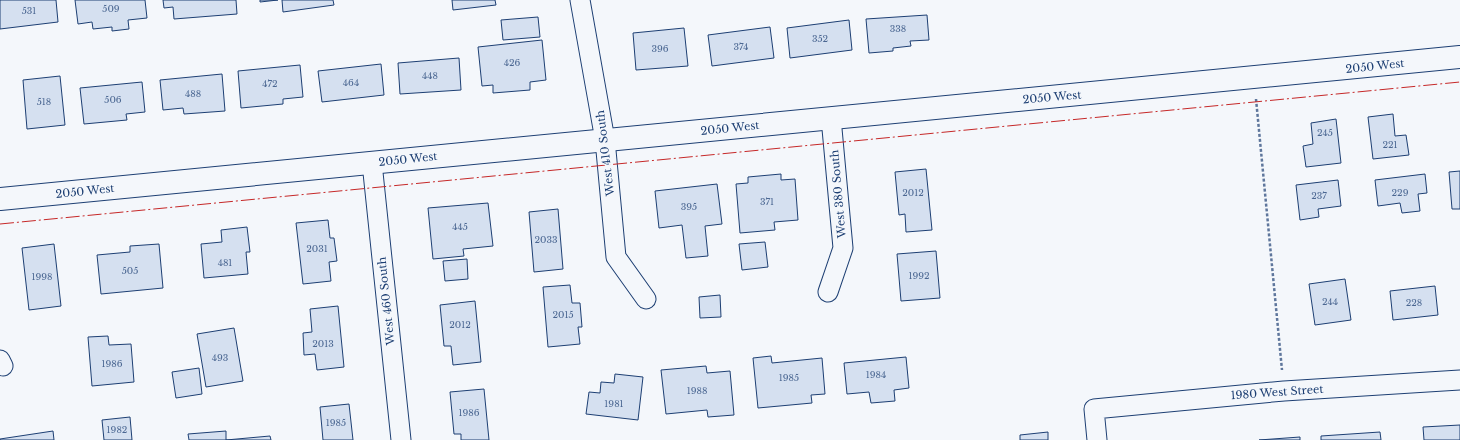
<svg xmlns="http://www.w3.org/2000/svg" width="1460" height="440" font-family="'Libre Baskerville',serif">
<style>
.building{fill:#d5e0f0;stroke:#1d3f73}
.lines{fill:none;stroke-linecap:round;stroke-linejoin:round}
.minor-casing{stroke:#1d3f73;stroke-width:21}
.tertiary-casing{stroke:#1d3f73;stroke-width:24}
.path{stroke:#5e769c;stroke-width:2.5;stroke-dasharray:3 2;stroke-linecap:butt}
.minor{stroke:#f4f7fb;stroke-width:19}
.tertiary{stroke:#f4f7fb;stroke-width:22}
.power{stroke:#c62828;stroke-width:1;stroke-dasharray:14 3 2 3;stroke-linecap:butt}
.labels{text-anchor:middle;stroke-width:3;stroke-linejoin:round;paint-order:stroke}
.number-label{font-size:9px;fill:#4b6792}
.street-label{font-size:11px;fill:#1d3f73;stroke:#f4f7fb}
</style>
<rect width="100%" height="100%" fill="#f4f7fb"/>
<path class="building" d="M 0,0 L 56,0 L 58,22 L 0,29 Z
M 75,0 L 145,0 L 147,18 L 128,20 L 129,29 L 112,31 L 112,27 L 93,29 L 92,22 L 78,24 Z
M 163,0 L 236,0 L 237,14 L 174,19 L 173,7 L 164,8 Z
M 260,0 L 278,0 L 260,2 Z
M 282,0 L 333,0 L 334,5 L 283,12 Z
M 452,0 L 495,0 L 496,5 L 453,10 Z
M 927,15 L 929,40 L 910,41 L 911,46 L 893,48 L 893,51 L 869,53 L 866,19 Z
M 538,17 L 540,37 L 503,40 L 501,20 Z
M 849,20 L 852,50 L 790,58 L 787,28 Z
M 770,27 L 774,58 L 712,66 L 708,35 Z
M 684,28 L 688,66 L 636,70 L 633,33 Z
M 542,40 L 546,80 L 530,82 L 530,90 L 493,93 L 493,85 L 482,86 L 478,47 Z
M 459,58 L 461,90 L 400,94 L 398,63 Z
M 381,64 L 384,95 L 322,102 L 318,71 Z
M 300,65 L 303,97 L 283,99 L 283,104 L 241,108 L 238,71 Z
M 222,74 L 225,111 L 184,114 L 183,108 L 163,110 L 160,80 Z
M 60,76 L 65,125 L 27,129 L 23,80 Z
M 142,82 L 145,112 L 126,114 L 127,120 L 84,124 L 80,88 Z
M 1393,114 L 1395,136 L 1406,135 L 1409,155 L 1373,159 L 1368,117 Z
M 1336,119 L 1341,163 L 1306,167 L 1303,146 L 1313,144 L 1311,123 Z
M 926,169 L 932,230 L 906,232 L 905,214 L 899,215 L 895,172 Z
M 1460,171 L 1460,209 L 1452,209 L 1449,172 Z
M 781,174 L 781,180 L 795,179 L 798,220 L 774,222 L 775,230 L 740,233 L 736,184 L 748,183 L 748,177 Z
M 1425,174 L 1427,193 L 1418,194 L 1420,211 L 1402,213 L 1400,203 L 1378,206 L 1375,180 Z
M 1338,180 L 1341,206 L 1318,209 L 1319,217 L 1300,220 L 1296,185 Z
M 717,184 L 722,224 L 705,226 L 708,256 L 686,258 L 682,225 L 659,228 L 655,191 Z
M 488,203 L 493,246 L 463,249 L 464,256 L 433,259 L 428,208 Z
M 558,209 L 563,269 L 534,272 L 529,212 Z
M 328,220 L 330,238 L 334,238 L 337,261 L 329,262 L 331,281 L 303,284 L 296,223 Z
M 247,227 L 250,252 L 246,252 L 248,274 L 204,278 L 201,244 L 222,242 L 221,230 Z
M 765,242 L 768,267 L 742,270 L 739,244 Z
M 54,244 L 61,306 L 29,310 L 22,248 Z
M 159,244 L 163,288 L 101,294 L 97,255 L 130,252 L 130,246 Z
M 936,251 L 940,298 L 901,301 L 897,254 Z
M 467,259 L 468,279 L 445,281 L 443,261 Z
M 1345,279 L 1351,320 L 1315,325 L 1309,284 Z
M 570,285 L 572,303 L 580,303 L 582,327 L 578,327 L 580,344 L 548,347 L 543,287 Z
M 1435,286 L 1438,315 L 1393,320 L 1390,291 Z
M 720,295 L 721,317 L 700,318 L 699,297 Z
M 475,301 L 481,362 L 453,365 L 451,346 L 444,346 L 440,305 Z
M 338,306 L 344,367 L 317,370 L 315,354 L 304,355 L 303,333 L 312,332 L 310,309 Z
M 234,328 L 243,381 L 206,387 L 197,334 Z
M 108,336 L 109,345 L 131,344 L 134,382 L 92,386 L 88,337 Z
M 771,356 L 772,363 L 822,358 L 825,394 L 811,395 L 812,403 L 758,408 L 753,358 Z
M 906,357 L 909,388 L 894,390 L 895,401 L 871,403 L 869,392 L 847,394 L 844,363 Z
M 706,366 L 707,373 L 730,371 L 734,415 L 708,417 L 707,410 L 666,414 L 661,370 Z
M 199,368 L 202,394 L 176,398 L 172,372 Z
M 615,374 L 643,377 L 638,420 L 586,414 L 589,392 L 600,393 L 601,382 L 614,383 Z
M 484,389 L 489,440 L 461,440 L 461,434 L 454,434 L 450,392 Z
M 349,404 L 353,440 L 323,440 L 320,407 Z
M 130,417 L 132,440 L 104,440 L 102,420 Z
M 1460,425 L 1460,440 L 1424,440 L 1423,427 Z
M 53,431 L 54,440 L 0,440 L 0,439 Z
M 226,431 L 226,440 L 270,436 L 271,440 L 189,440 L 188,434 Z
M 1048,432 L 1048,440 L 1020,440 L 1020,435 Z
M 1380,432 L 1381,440 L 1321,440 L 1321,436 Z
M 1300,437 L 1300,440 L 1259,440 Z"/>
<g class="lines">
<defs>
<path id="minor" d="M 580,0 L 605,140 L 616,257 L 646,299
M 372,163 L 401,440
M 828,292 L 843,248 L 831,118
M 0,360 L 3,366
M 1097,440 L 1094,409 L 1284,391 L 1460,380"/>
<path id="tertiary" d="M 0,199 L 1460,57"/>
</defs>
<use href="#minor" class="minor-casing"/>
<use href="#tertiary" class="tertiary-casing"/>
<path class="path" d="M 1256,99 L 1282,370"/>
<use href="#minor" class="minor"/>
<use href="#tertiary" class="tertiary"/>
<path class="power" d="M 0,224 L 1460,82"/>
</g>
<g class="labels">
<g class="number-label">
<text x="111" y="12">509</text>
<text x="29" y="14">531</text>
<text x="898" y="32">338</text>
<text x="820" y="42">352</text>
<text x="741" y="50">374</text>
<text x="660" y="52">396</text>
<text x="512" y="66">426</text>
<text x="430" y="79">448</text>
<text x="351" y="86">464</text>
<text x="270" y="87">472</text>
<text x="193" y="97">488</text>
<text x="113" y="103">506</text>
<text x="44" y="105">518</text>
<text x="1325" y="136">245</text>
<text x="1390" y="148">221</text>
<text x="913" y="196">2012</text>
<text x="1400" y="196">229</text>
<text x="1319" y="199">237</text>
<text x="767" y="205">371</text>
<text x="689" y="210">395</text>
<text x="460" y="230">445</text>
<text x="546" y="243">2033</text>
<text x="317" y="252">2031</text>
<text x="225" y="266">481</text>
<text x="130" y="274">505</text>
<text x="919" y="279">1992</text>
<text x="42" y="280">1998</text>
<text x="1330" y="305">244</text>
<text x="1414" y="306">228</text>
<text x="563" y="318">2015</text>
<text x="460" y="328">2012</text>
<text x="323" y="347">2013</text>
<text x="220" y="361">493</text>
<text x="112" y="367">1986</text>
<text x="876" y="378">1984</text>
<text x="789" y="381">1985</text>
<text x="697" y="394">1988</text>
<text x="614" y="407">1981</text>
<text x="469" y="416">1986</text>
<text x="336" y="426">1985</text>
<text x="117" y="433">1982</text>
</g>
<g class="street-label">
<text transform="translate(1375 66) rotate(-6)" y="4">2050 West</text>
<text transform="translate(1052 97) rotate(-5)" y="4">2050 West</text>
<text transform="translate(730 128) rotate(-6)" y="4">2050 West</text>
<text transform="translate(605 153) rotate(-97)" y="4">West 410 South</text>
<text transform="translate(408 159) rotate(-6)" y="4">2050 West</text>
<text transform="translate(85 191) rotate(-6)" y="4">2050 West</text>
<text transform="translate(838 194) rotate(-95)" y="4">West 380 South</text>
<text transform="translate(386 301) rotate(-96)" y="4">West 460 South</text>
<text transform="translate(1277 392) rotate(-4)" y="4">1980 West Street</text>
</g>
</g>
</svg>
